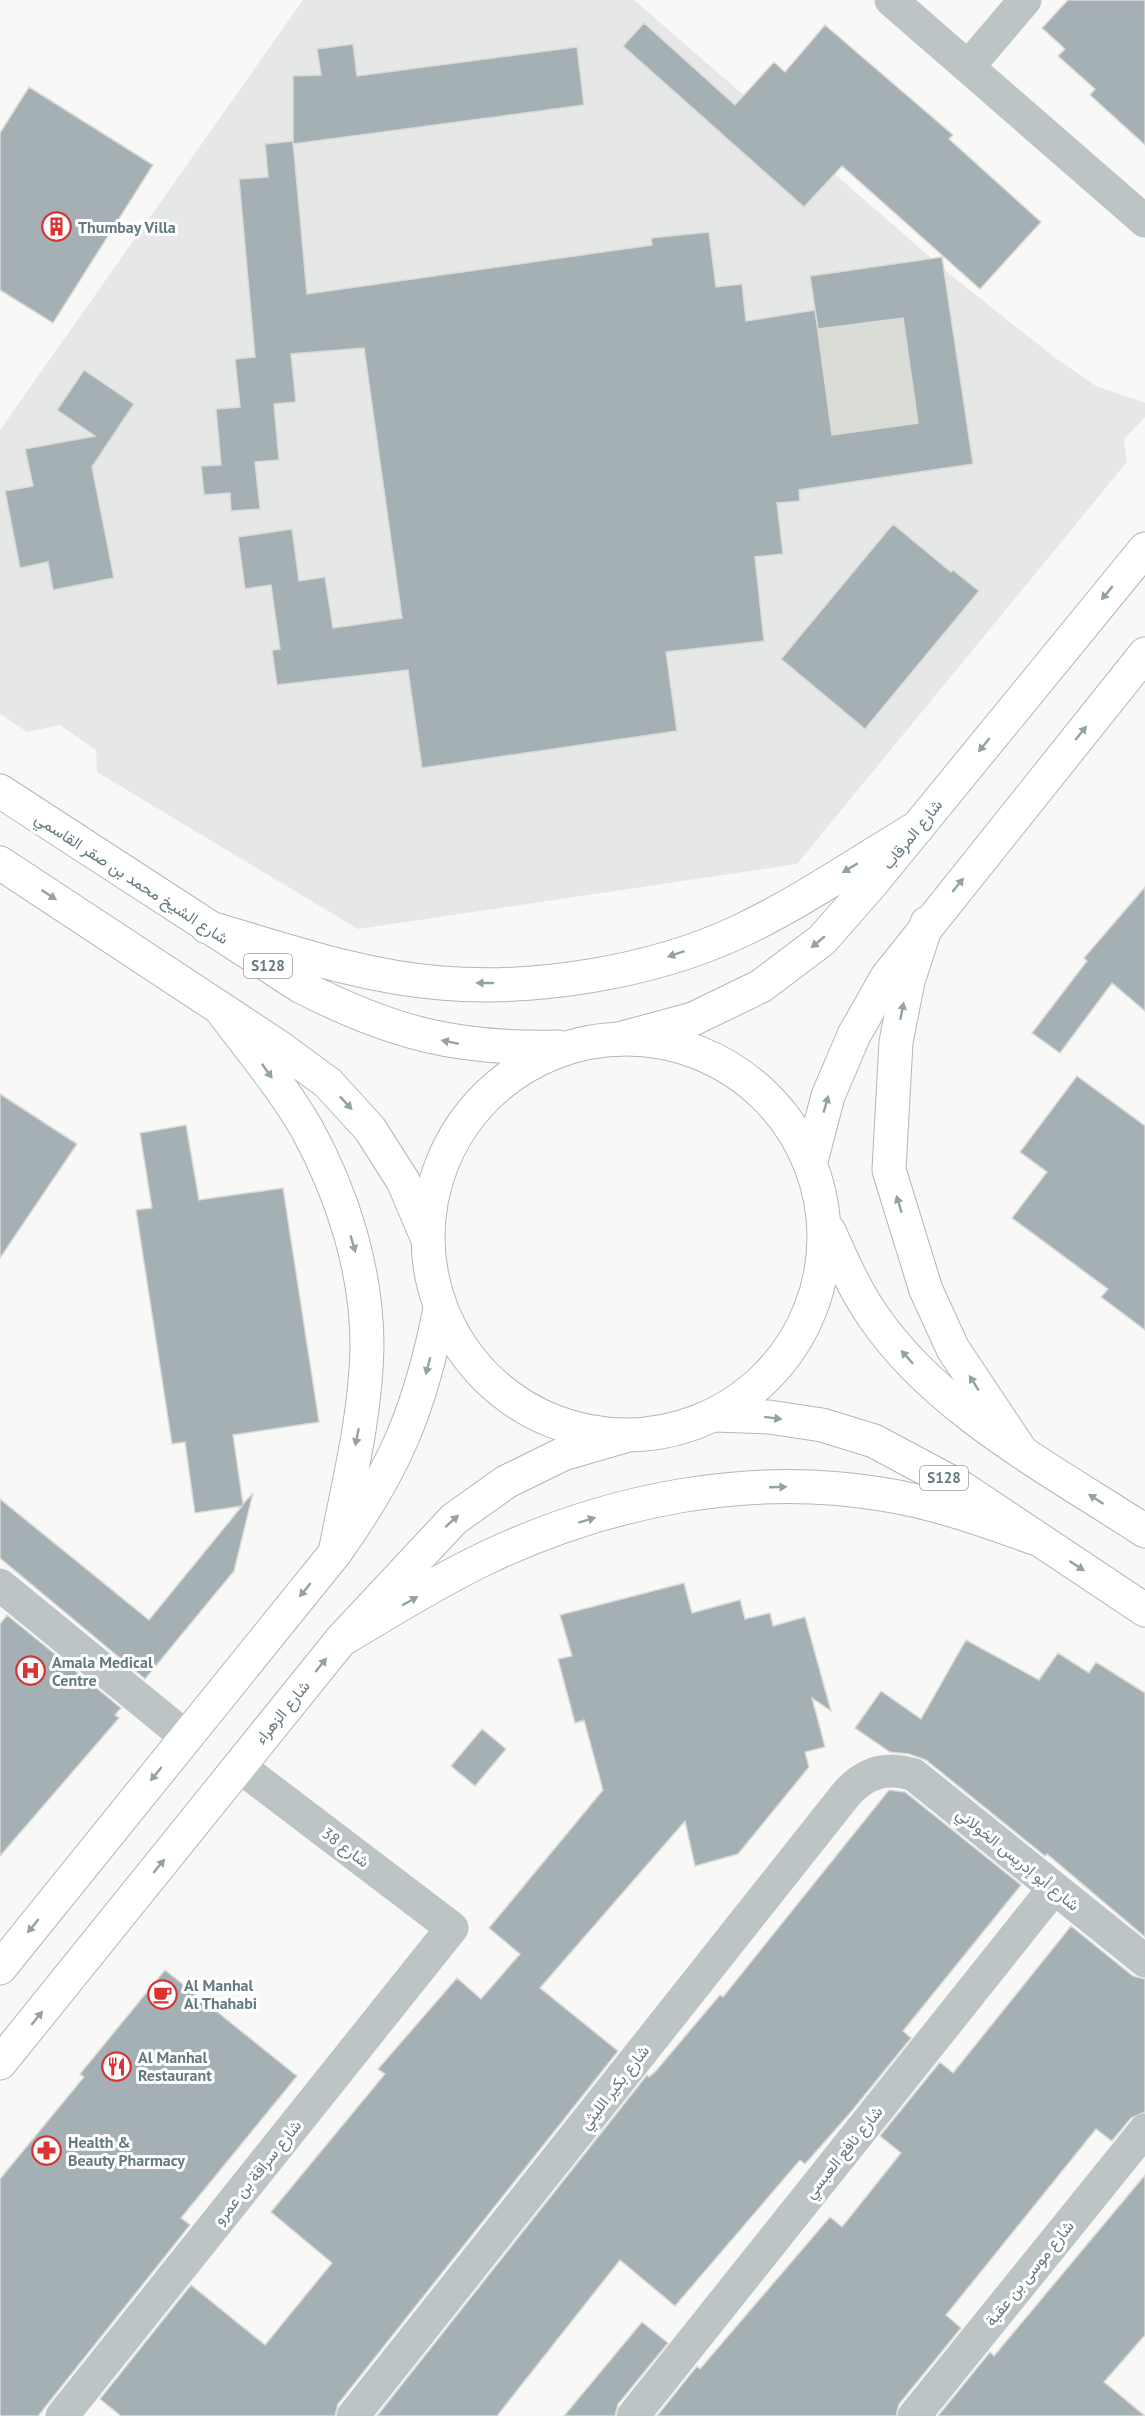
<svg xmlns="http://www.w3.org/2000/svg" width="1145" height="2416" font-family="'PT Sans',Vazirmatn,sans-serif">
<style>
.built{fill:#e6e8e7}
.green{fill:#daddd5}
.building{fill:#a4b0b3;stroke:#dad9d8;stroke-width:1.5}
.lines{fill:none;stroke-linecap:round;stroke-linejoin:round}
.secondary-casing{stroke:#b0b8ba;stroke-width:35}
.primary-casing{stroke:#b1b8ba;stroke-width:35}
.street{stroke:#bdc4c5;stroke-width:33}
.secondary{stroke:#fff;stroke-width:33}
.primary{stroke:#fff;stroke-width:33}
.oneway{fill:#93a2a5}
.labels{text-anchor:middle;stroke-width:6;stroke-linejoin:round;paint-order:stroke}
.shield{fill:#fff;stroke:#93a2a5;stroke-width:1.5}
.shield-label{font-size:15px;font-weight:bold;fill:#657a7f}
.poi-label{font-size:16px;font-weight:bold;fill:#657a7f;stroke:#fff;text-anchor:start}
.street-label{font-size:16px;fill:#657a7f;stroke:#fff}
</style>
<rect width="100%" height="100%" fill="#f8f8f6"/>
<path class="built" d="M 303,0 L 634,0 L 952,276 L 1054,357 L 1096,386 L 1145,403 L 1145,417 L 1124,439 L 1127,462 L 797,864 L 358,929 L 97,772 L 96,750 L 60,725 L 27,732 L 0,714 L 0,430 Z"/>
<path class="green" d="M 903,318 L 918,423 L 832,435 L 817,329 Z"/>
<path class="building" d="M 1068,0 L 1145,0 L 1145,145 L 1090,95 L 1095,89 L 1058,56 L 1065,49 L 1042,28 Z
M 644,23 L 735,105 L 774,62 L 785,72 L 825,25 L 953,135 L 949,139 L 1041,222 L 980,289 L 842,166 L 804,207 L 623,46 Z
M 353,44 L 357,76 L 577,47 L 584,105 L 293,144 L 293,76 L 321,75 L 317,49 Z
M 29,87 L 153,165 L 53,323 L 0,290 L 0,133 Z
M 293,141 L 307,294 L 652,245 L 651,238 L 709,232 L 716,287 L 742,284 L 746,321 L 815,310 L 832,435 L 918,423 L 903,318 L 818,329 L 810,276 L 942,257 L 973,464 L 799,490 L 800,501 L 777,503 L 783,554 L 755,557 L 764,641 L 666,652 L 677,731 L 422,768 L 408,670 L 277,685 L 272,650 L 280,649 L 271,585 L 245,589 L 238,537 L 292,529 L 299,581 L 325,577 L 333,628 L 402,618 L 364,348 L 291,354 L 296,402 L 274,404 L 279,460 L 255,462 L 260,509 L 231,511 L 230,493 L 204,495 L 201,466 L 221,465 L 216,409 L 240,407 L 235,359 L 255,357 L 239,179 L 268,177 L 265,144 Z
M 84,370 L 134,404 L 92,467 L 114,578 L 53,590 L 48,562 L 20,568 L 5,491 L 33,486 L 25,449 L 95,436 L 57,410 Z
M 893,524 L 951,572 L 953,570 L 979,591 L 865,729 L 781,659 Z
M 1145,887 L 1145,1011 L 1112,983 L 1060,1053 L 1032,1033 L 1087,961 L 1084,958 Z
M 1077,1076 L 1145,1126 L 1145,1330 L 1101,1297 L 1108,1289 L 1012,1218 L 1047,1172 L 1020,1152 Z
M 0,1094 L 77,1144 L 0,1258 Z
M 186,1125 L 199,1200 L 283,1188 L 319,1422 L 233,1435 L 243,1504 L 253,1493 L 234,1571 L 145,1679 L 0,1558 L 0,1499 L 149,1620 L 242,1506 L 195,1513 L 185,1442 L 172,1444 L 136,1210 L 152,1208 L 140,1133 Z
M 684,1583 L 692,1613 L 740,1600 L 745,1619 L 770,1613 L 773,1626 L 805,1617 L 831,1711 L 812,1698 L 825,1747 L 805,1752 L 809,1767 L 738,1854 L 695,1866 L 685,1821 L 540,1988 L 618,2051 L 338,2404 L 335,2416 L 121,2416 L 100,2399 L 191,2285 L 265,2345 L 332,2263 L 271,2212 L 385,2074 L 378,2069 L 457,1978 L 481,1999 L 520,1954 L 489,1928 L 603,1790 L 584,1720 L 575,1723 L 558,1659 L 572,1656 L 560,1615 Z
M 7,1615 L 121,1708 L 115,1715 L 119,1718 L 0,1856 L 0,1624 Z
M 966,1640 L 1039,1680 L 1058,1653 L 1089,1673 L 1096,1662 L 1145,1693 L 1145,1937 L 1047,1854 L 1045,1856 L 926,1760 L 909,1754 L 890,1752 L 855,1728 L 881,1691 L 921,1719 Z
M 482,1729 L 506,1749 L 475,1786 L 451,1766 Z
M 889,1790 L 905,1792 L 1021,1885 L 903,2031 L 911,2038 L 850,2113 L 805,2164 L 800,2160 L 675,2306 L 620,2260 L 497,2416 L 377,2416 L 647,2075 L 649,2077 L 655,2072 L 720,1995 L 723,1997 Z
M 1071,1926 L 1133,1976 L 1145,1979 L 1145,2112 L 1131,2118 L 1112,2141 L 1096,2129 L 946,2315 L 961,2328 L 899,2404 L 896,2416 L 657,2416 L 697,2366 L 700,2369 L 830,2217 L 842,2227 L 901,2153 L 880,2136 L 940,2062 L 953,2073 Z
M 165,1970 L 297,2076 L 181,2218 L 190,2225 L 38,2416 L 0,2416 L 0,2179 L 84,2077 L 80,2074 Z
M 1145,2175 L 1145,2335 L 1104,2382 L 1145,2416 L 938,2416 L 990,2352 L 994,2356 Z
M 642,2322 L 668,2343 L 618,2404 L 615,2416 L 564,2416 Z"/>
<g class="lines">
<defs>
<path id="secondary" d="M 619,1039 L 693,1019 L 761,986 L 822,940 L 872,883 L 1145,549
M 811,1161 L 828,1096 L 854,1035 L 887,977 L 1145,654
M 0,1968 L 335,1553 C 395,1469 420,1410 440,1309
M 0,2063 L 341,1640 L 454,1519 L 506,1482 L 563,1454 L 625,1436"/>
<path id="primary" d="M 0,791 L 300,986 C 389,1032 457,1050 558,1047
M 0,863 L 279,1047 L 328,1083 L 370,1129 L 403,1181 L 426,1235
M 927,923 L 908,981 L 896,1042 L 889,1170 L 926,1290 L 953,1349 L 1019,1448
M 207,927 C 283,949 361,977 441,983 C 535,991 652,972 738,932 C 800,903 859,862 918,827
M 219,1007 C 249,1047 282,1086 307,1129 C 343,1195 367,1271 367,1346 C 366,1416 348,1485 335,1553
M428 1237a198 198 0 1 1 396 0a198 198 0 1 1-396 0Z
M 829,1231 C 842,1260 855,1290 873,1316 C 937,1410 1052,1470 1145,1531
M 715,1415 L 769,1417 L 822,1425 L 874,1441 L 962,1488 L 1145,1610
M 341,1640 C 389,1612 437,1581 488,1557 C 609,1500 748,1472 881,1494 C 934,1502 984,1520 1034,1538"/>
</defs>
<use href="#secondary" class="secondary-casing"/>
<use href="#primary" class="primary-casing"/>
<path class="street" d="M 891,0 L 1145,221
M 968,67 L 1025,0
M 0,1585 L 186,1737
M 62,2416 L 452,1928 L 239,1766
M 353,2416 L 847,1793 C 866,1772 887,1766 914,1775 L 1145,1961
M 633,2416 L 1054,1888
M 914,2416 L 1145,2130"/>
<use href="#secondary" class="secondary"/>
<use href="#primary" class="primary"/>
</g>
<defs><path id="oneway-solid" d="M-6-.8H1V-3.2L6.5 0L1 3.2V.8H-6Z" transform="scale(1.5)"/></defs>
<g class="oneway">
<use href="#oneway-solid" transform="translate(1107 593) rotate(130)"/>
<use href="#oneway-solid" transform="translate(1081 733) rotate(-51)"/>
<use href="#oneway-solid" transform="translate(984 745) rotate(129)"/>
<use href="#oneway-solid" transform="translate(850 868) rotate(149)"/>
<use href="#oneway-solid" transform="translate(958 885) rotate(-51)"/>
<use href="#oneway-solid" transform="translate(49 895) rotate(33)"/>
<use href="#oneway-solid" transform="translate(818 942) rotate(140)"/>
<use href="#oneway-solid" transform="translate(676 954) rotate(161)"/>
<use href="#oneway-solid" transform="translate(485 983) rotate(180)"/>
<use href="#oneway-solid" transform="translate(902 1011) rotate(-79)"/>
<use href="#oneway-solid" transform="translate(450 1042) rotate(-168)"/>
<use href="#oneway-solid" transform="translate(267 1071) rotate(55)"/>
<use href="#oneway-solid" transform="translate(346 1103) rotate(47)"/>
<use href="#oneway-solid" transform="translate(826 1104) rotate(-74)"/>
<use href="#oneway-solid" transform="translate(899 1204) rotate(-107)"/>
<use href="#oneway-solid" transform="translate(353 1244) rotate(74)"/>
<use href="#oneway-solid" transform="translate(907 1357) rotate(-132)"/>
<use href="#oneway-solid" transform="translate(428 1366) rotate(105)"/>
<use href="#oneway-solid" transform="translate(974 1383) rotate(-122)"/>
<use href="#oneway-solid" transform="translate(773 1418) rotate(7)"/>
<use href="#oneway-solid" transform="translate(357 1437) rotate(101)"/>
<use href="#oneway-solid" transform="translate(778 1487) rotate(-2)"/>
<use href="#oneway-solid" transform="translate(1096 1499) rotate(-147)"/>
<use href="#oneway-solid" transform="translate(587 1520) rotate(-17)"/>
<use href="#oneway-solid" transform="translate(452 1521) rotate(-42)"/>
<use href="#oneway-solid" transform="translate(1077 1566) rotate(33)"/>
<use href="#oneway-solid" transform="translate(305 1590) rotate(129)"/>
<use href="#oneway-solid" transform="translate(410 1601) rotate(-29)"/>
<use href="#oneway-solid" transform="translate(321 1665) rotate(-51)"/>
<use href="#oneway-solid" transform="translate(156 1774) rotate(129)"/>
<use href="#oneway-solid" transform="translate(159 1866) rotate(-51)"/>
<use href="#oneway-solid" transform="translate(33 1926) rotate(129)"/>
<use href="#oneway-solid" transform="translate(37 2018) rotate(-51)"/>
</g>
<defs>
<symbol id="building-ring" viewBox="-11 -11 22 22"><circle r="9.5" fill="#fff" stroke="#db3334" stroke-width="1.5"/><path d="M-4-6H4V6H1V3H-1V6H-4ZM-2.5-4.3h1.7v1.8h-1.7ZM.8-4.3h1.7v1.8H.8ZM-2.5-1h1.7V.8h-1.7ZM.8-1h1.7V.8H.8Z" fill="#db3334"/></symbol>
<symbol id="hospital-ring" viewBox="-11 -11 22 22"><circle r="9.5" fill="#fff" stroke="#db3334" stroke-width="1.5"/><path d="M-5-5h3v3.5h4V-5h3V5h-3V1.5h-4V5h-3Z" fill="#db3334"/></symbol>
<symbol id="cafe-ring" viewBox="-11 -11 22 22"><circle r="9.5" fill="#fff" stroke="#db3334" stroke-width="1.5"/><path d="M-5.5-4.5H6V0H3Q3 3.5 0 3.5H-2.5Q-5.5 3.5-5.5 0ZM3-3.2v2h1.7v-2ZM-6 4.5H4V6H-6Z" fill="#db3334"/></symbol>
<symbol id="restaurant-ring" viewBox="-11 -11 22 22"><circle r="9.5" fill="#fff" stroke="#db3334" stroke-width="1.5"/><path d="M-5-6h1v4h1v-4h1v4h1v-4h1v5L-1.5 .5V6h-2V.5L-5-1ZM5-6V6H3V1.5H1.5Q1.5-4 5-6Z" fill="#db3334"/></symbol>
<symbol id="pharmacy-ring" viewBox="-11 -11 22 22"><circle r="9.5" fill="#fff" stroke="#db3334" stroke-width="1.5"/><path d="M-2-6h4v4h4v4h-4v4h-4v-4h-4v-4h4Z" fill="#db3334"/></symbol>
</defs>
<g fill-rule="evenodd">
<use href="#building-ring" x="40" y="210" width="33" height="33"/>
<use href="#hospital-ring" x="14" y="1654" width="33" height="33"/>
<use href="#cafe-ring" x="146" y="1978" width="33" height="33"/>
<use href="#restaurant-ring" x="100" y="2050" width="33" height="33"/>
<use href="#pharmacy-ring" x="30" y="2134" width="33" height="33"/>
</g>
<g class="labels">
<g class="shield">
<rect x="244" y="954" width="48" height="24" rx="4.5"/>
<rect x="920" y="1466" width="48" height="24" rx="4.5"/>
</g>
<g class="shield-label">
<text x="268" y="971">S128</text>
<text x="944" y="1483">S128</text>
</g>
<g class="poi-label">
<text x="78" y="233">Thumbay Villa</text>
<text x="52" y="1668">Amala Medical<tspan x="52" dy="18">Centre</tspan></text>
<text x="184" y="1991">Al Manhal<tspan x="184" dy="18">Al Thahabi</tspan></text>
<text x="138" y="2063">Al Manhal<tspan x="138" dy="18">Restaurant</tspan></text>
<text x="68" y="2148">Health &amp;<tspan x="68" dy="18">Beauty Pharmacy</tspan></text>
</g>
<g class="street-label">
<text transform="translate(912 834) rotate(-51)" y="6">شارع المرقاب</text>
<text transform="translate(132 878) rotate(33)" y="6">شارع الشيخ محمد بن صقر القاسمي</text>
<text transform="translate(282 1712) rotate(-51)" y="6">شارع الزهراء</text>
<text transform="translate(346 1847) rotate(37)" y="6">شارع 38</text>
<text transform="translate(1018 1859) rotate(39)" y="6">شارع أبو إدريس الخولاني</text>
<text transform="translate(614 2087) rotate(-52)" y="6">شارع بكير الليثي</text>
<text transform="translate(843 2152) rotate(-51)" y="6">شارع نافع العبسي</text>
<text transform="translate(257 2172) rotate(-51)" y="6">شارع سراقة بن عمرو</text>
<text transform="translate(1029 2273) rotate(-51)" y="6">شارع موسى بن عقبة</text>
</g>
</g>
</svg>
